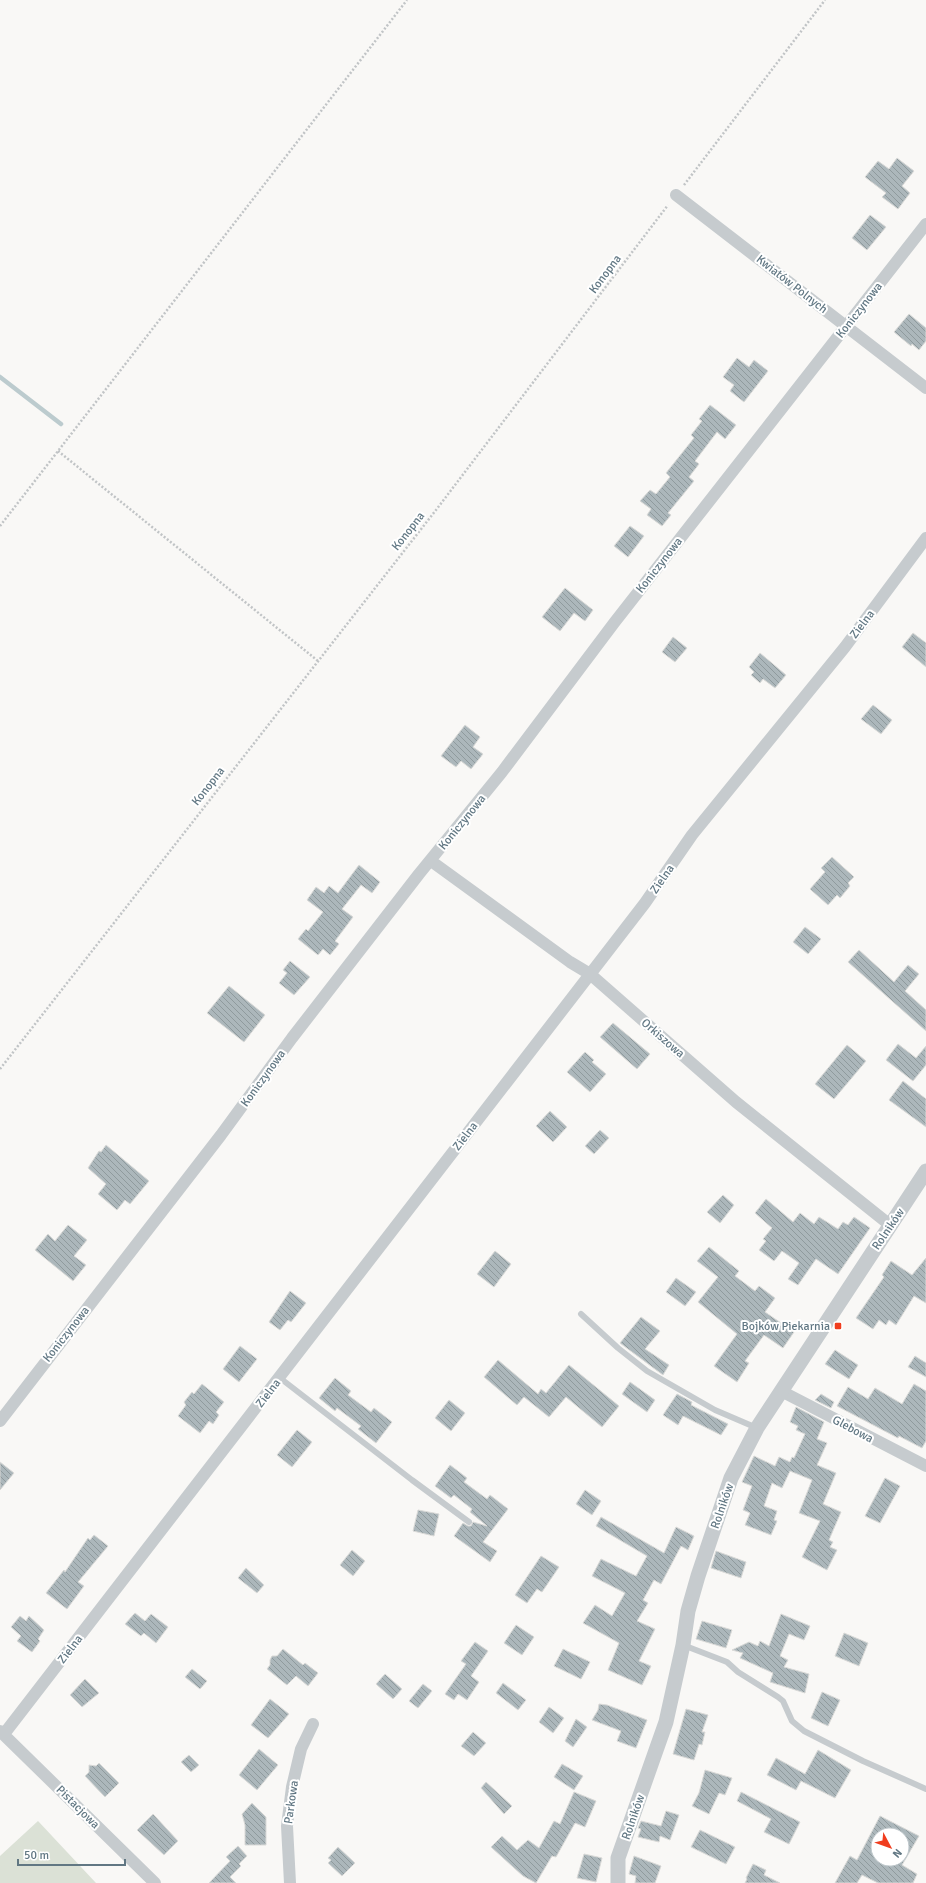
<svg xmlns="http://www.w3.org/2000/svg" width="926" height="1883" font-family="Signika,sans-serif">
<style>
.green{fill:#dbe1d6}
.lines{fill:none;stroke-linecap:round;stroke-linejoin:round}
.stream{stroke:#bccbce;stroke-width:4.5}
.building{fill:url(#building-back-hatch);stroke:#dadad8;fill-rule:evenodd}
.path{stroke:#c1c4c6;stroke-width:2.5;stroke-dasharray:2 2;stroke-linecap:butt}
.service{stroke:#c6cbce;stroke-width:6}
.minor{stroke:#c6cbce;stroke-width:12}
.tertiary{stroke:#c6cbce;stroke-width:15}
.poi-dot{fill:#f03d1e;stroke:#fff;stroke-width:1.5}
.labels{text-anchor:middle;stroke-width:4;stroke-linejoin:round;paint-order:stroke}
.street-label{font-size:12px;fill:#617783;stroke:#fff}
.poi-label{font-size:12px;fill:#617783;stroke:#fff;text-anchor:end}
</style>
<defs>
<pattern id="building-back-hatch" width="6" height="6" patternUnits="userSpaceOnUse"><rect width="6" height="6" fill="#acb7bb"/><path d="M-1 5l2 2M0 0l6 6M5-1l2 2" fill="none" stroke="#8f9a9d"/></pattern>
</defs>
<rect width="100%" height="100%" fill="#f9f8f6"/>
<path class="green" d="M 38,1821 L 96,1883 L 0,1883 L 0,1856 Z"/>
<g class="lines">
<path class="stream" d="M 0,377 L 61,424"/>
</g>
<path class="building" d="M 897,158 L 914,171 L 902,186 L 910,193 L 898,209 L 882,197 L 886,193 L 865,177 L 878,161 L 889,169 Z
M 870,215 L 886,227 L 867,250 L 852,238 Z
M 909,314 L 926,328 L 926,341 L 919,350 L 912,344 L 911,346 L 894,332 Z
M 737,358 L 749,367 L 754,360 L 768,371 L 744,402 L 730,391 L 734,385 L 723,377 Z
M 710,405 L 736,425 L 725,439 L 717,432 L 695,461 L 699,464 L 689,477 L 694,481 L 668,513 L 671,515 L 662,526 L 647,515 L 651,509 L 640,501 L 650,490 L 656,494 L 670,477 L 666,473 L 694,438 L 691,435 L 702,421 L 699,419 Z
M 630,526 L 644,536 L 628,557 L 614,546 Z
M 565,588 L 593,610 L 585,621 L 574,613 L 560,631 L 542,617 Z
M 913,633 L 926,643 L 926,667 L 902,647 Z
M 673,637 L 687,648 L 675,662 L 662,652 Z
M 760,653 L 786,675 L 775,688 L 763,679 L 760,683 L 751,675 L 754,672 L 749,667 Z
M 873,705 L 892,720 L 881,734 L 861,719 Z
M 465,725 L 480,737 L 473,747 L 483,754 L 471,769 L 461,761 L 456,767 L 441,756 Z
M 832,857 L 854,877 L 848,883 L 850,886 L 840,898 L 837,895 L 828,905 L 810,889 L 825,872 L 821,868 Z
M 359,865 L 380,882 L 372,893 L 361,885 L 342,909 L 353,917 L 335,941 L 339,944 L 330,955 L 323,949 L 318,955 L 298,939 L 306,929 L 308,931 L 323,912 L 307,900 L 316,887 L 324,893 L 329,886 L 338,893 Z
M 805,927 L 821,939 L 808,954 L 793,942 Z
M 859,950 L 894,982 L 908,965 L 919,974 L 905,991 L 926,1010 L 926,1031 L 848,962 Z
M 290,961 L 310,977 L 294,995 L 279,983 L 287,973 L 283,970 Z
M 229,986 L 265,1015 L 244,1042 L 207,1013 Z
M 613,1023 L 650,1054 L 637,1069 L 600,1037 Z
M 898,1044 L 916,1058 L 926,1046 L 926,1065 L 913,1081 L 886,1060 Z
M 847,1045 L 866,1061 L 834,1099 L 815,1084 Z
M 585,1052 L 594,1060 L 592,1062 L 606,1074 L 590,1092 L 567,1072 Z
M 903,1081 L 926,1099 L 926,1127 L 889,1100 Z
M 550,1111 L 567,1127 L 553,1142 L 536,1126 Z
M 600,1130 L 609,1138 L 594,1154 L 585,1146 Z
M 106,1145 L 149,1181 L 130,1204 L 125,1200 L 117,1210 L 98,1194 L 106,1184 L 88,1168 L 99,1151 L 101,1152 Z
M 723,1195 L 734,1205 L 720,1223 L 707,1212 Z
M 766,1199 L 793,1222 L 800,1213 L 814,1224 L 819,1217 L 838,1229 L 843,1222 L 848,1225 L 854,1217 L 870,1228 L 838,1274 L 816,1259 L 798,1285 L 788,1279 L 799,1263 L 782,1251 L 774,1261 L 759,1250 L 766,1241 L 763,1239 L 772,1228 L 755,1213 Z
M 68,1225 L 87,1240 L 74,1256 L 86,1265 L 73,1281 L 35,1250 L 48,1234 L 55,1241 Z
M 709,1247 L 739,1271 L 735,1276 L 755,1291 L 759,1286 L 775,1298 L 765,1312 L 794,1332 L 783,1348 L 764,1335 L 745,1361 L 749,1363 L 737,1382 L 714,1366 L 737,1334 L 698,1302 L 718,1277 L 697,1261 Z
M 495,1251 L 511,1264 L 494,1287 L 477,1274 Z
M 926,1258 L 926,1303 L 914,1296 L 896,1325 L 889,1320 L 886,1325 L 879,1320 L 873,1329 L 856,1318 L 884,1277 L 882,1275 L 891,1261 L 912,1275 Z
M 676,1278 L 696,1292 L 685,1306 L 666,1292 Z
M 290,1291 L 306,1303 L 291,1322 L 288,1320 L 280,1330 L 269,1322 Z
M 641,1317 L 660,1331 L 645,1349 L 669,1365 L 663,1375 L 620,1343 Z
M 240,1346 L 257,1359 L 239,1382 L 223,1369 Z
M 835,1350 L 858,1365 L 849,1379 L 825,1364 Z
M 915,1356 L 926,1363 L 926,1377 L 908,1367 Z
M 498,1360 L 538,1394 L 541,1389 L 546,1393 L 569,1365 L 619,1406 L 602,1427 L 566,1397 L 549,1417 L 524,1397 L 517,1405 L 484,1377 Z
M 335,1378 L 351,1391 L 348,1395 L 371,1412 L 374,1408 L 392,1422 L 376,1443 L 358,1429 L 361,1426 L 337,1408 L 335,1411 L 319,1398 Z
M 630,1382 L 655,1400 L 647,1412 L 622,1394 Z
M 202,1384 L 224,1402 L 216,1412 L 219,1415 L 213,1424 L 209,1421 L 200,1433 L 178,1416 L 186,1405 L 184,1402 L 192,1392 L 194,1394 Z
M 914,1384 L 926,1391 L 926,1441 L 922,1448 L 899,1436 L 898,1438 L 837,1406 L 848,1387 L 868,1399 L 875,1388 L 902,1404 Z
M 677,1394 L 692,1402 L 691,1405 L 728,1424 L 721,1435 L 683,1416 L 678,1425 L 663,1415 Z
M 821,1394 L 834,1402 L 831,1408 L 815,1400 Z
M 449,1400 L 465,1413 L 451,1431 L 435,1418 Z
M 796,1407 L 824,1422 L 817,1439 L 827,1443 L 817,1465 L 836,1473 L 823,1504 L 841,1512 L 829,1540 L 833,1542 L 830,1547 L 837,1550 L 827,1570 L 802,1557 L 820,1521 L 799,1513 L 812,1480 L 790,1471 L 782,1488 L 772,1483 L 764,1506 L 777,1511 L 774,1520 L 777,1521 L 771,1535 L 745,1525 L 750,1513 L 743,1510 L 752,1486 L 742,1482 L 754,1456 L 775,1466 L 779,1457 L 790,1462 L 792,1457 L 794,1458 L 805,1434 L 796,1430 L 798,1426 L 790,1422 Z
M 297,1430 L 312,1442 L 292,1467 L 277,1455 Z
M 0,1462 L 14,1473 L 0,1490 Z
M 450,1465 L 467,1478 L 464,1482 L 487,1499 L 490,1495 L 508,1509 L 483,1542 L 497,1551 L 490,1562 L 454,1536 L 463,1523 L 468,1526 L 471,1526 L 473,1522 L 487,1526 L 470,1512 L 472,1509 L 454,1495 L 451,1498 L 435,1486 Z
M 885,1478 L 900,1486 L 880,1523 L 865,1516 Z
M 585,1490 L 601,1501 L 592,1515 L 576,1504 Z
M 418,1510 L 439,1514 L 434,1536 L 413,1531 Z
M 601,1517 L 664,1553 L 676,1527 L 694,1536 L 688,1550 L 681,1546 L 661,1584 L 654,1580 L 643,1600 L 648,1603 L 637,1621 L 655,1629 L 639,1661 L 651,1666 L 642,1685 L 608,1670 L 619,1643 L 583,1623 L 595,1605 L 612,1616 L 625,1593 L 592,1576 L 601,1559 L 636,1576 L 647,1556 L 596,1526 Z
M 94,1535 L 108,1546 L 78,1582 L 84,1586 L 67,1609 L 46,1593 L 64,1570 L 65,1572 L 88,1538 L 90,1540 Z
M 352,1550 L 365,1561 L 353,1576 L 340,1565 Z
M 716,1551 L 746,1562 L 741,1578 L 711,1568 Z
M 541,1556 L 559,1567 L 542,1592 L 537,1589 L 527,1603 L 515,1595 Z
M 246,1568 L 264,1585 L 257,1593 L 238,1578 Z
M 135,1613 L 145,1621 L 151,1614 L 168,1627 L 156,1643 L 144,1633 L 141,1636 L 125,1624 Z
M 781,1614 L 810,1626 L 804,1640 L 789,1634 L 780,1656 L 788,1660 L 784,1667 L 809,1674 L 805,1693 L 770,1682 L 773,1673 L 740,1658 L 743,1653 L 732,1650 L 749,1642 L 758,1646 L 760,1641 L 769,1646 Z
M 20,1616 L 26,1621 L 29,1616 L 44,1630 L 38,1639 L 40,1641 L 32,1652 L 17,1641 L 21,1636 L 11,1627 Z
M 702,1621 L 732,1630 L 726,1648 L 696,1639 Z
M 516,1625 L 534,1637 L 522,1655 L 504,1643 Z
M 844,1633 L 868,1643 L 859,1666 L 835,1656 Z
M 475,1642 L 488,1651 L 471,1676 L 479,1682 L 467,1700 L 458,1694 L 454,1700 L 445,1694 L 466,1664 L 461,1661 Z
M 283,1649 L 303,1665 L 305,1663 L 318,1673 L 308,1686 L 296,1676 L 287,1685 L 267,1669 L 270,1665 L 270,1660 L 272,1656 L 277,1656 Z
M 563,1649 L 590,1662 L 581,1679 L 554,1666 Z
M 192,1669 L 207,1681 L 200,1689 L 185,1677 Z
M 385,1674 L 402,1689 L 393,1699 L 376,1684 Z
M 85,1679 L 99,1693 L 82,1707 L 70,1695 Z
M 503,1683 L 526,1700 L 518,1710 L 496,1693 Z
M 423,1684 L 432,1691 L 418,1708 L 409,1701 Z
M 822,1692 L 840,1700 L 828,1726 L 811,1718 Z
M 270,1699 L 289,1714 L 268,1738 L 251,1725 Z
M 599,1704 L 607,1705 L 647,1720 L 636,1748 L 617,1741 L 621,1731 L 592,1720 L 598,1710 Z
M 549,1707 L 564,1718 L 553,1733 L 539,1722 Z
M 686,1709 L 708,1715 L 702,1732 L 705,1732 L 702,1745 L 699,1744 L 694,1760 L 673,1754 Z
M 576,1719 L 587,1727 L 573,1747 L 565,1741 Z
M 473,1732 L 486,1743 L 474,1756 L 461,1746 Z
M 259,1749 L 278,1765 L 257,1790 L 239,1775 Z
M 818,1750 L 851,1770 L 835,1798 L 801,1781 L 796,1790 L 767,1775 L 776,1758 L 805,1774 Z
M 189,1755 L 199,1765 L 191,1772 L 181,1762 Z
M 99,1763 L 119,1783 L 105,1797 L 85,1776 L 89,1772 L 89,1765 L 96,1766 Z
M 562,1764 L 583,1776 L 574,1790 L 554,1777 Z
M 705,1770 L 732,1778 L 725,1795 L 719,1793 L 709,1814 L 692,1806 L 699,1793 Z
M 486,1782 L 512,1806 L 504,1814 L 481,1788 Z
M 574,1792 L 596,1801 L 585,1827 L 575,1823 L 556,1857 L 552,1856 L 536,1883 L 523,1876 L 491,1847 L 502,1836 L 517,1850 L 528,1840 L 539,1848 L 554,1821 L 560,1824 Z
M 741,1792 L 800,1822 L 789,1844 L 764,1832 L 771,1819 L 737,1801 Z
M 252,1803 L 266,1817 L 266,1845 L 245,1845 L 245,1825 L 242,1814 Z
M 666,1811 L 679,1815 L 670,1840 L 660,1836 L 659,1842 L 638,1837 L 641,1829 L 638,1828 L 641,1821 L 661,1826 Z
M 153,1814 L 178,1841 L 164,1855 L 137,1830 Z
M 880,1816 L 919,1836 L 902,1865 L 917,1874 L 913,1883 L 878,1883 L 862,1875 L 857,1883 L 835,1883 L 850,1856 L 857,1860 ZM 878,1835 L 902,1835 L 902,1859 L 878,1859 Z
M 700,1830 L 735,1847 L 726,1864 L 691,1847 Z
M 238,1846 L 247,1856 L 239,1864 L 241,1866 L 230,1877 L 236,1883 L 209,1883 L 230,1861 L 226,1857 Z
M 338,1847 L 355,1863 L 342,1876 L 328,1863 L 331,1860 L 328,1858 Z
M 584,1854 L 602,1858 L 596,1882 L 577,1878 Z
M 634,1856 L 661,1866 L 655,1883 L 635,1883 L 636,1876 L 629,1874 Z
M 753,1864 L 766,1870 L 764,1875 L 780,1883 L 745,1883 L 747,1879 L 746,1878 Z"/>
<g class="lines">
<path class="path" d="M 684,185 L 825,0
M 58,451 L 318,661
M 0,526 L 407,0
M 0,1069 L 436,510 L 668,205"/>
<path class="service" d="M 581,1314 L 618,1348 L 647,1371 L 715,1410 L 757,1428
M 280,1378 L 412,1480 L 469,1522
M 683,1645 L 727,1662 L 738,1672 L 778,1697 L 783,1701 L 792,1721 L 804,1731 L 863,1761 L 926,1789"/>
<path class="minor" d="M 676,195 L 926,388
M 431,861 L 570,962 L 590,974 L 736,1102 L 890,1225
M 781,1391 L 926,1466
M 0,1421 L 221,1135 L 292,1038 L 419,874 L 502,772 L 614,623 L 926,224
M 0,1731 L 155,1883
M 4,1734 L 645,903 L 692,835 L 845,647 L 926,538
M 290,1883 L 287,1826 L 292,1787 L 301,1749 L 313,1724"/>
<path class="tertiary" d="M 618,1883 L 618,1858 L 666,1722 L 683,1645 L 688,1611 L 698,1576 L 731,1478 L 757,1428 L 926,1171"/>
</g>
<rect class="poi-dot" x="834" y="1322" width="8" height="8" rx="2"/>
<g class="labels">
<g class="street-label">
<text transform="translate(605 274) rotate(-53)" y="4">Konopna</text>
<text transform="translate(792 284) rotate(38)" y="4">Kwiatów Polnych</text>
<text transform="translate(859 310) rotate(-52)" y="4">Koniczynowa</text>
<text transform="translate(408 531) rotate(-52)" y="4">Konopna</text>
<text transform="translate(659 565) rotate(-52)" y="4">Koniczynowa</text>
<text transform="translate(862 624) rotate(-53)" y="4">Zielna</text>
<text transform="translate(208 786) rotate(-52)" y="4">Konopna</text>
<text transform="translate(462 822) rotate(-51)" y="4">Koniczynowa</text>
<text transform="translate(662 879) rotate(-55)" y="4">Zielna</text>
<text transform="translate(663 1038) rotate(41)" y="4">Orkiszowa</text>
<text transform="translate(263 1078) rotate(-54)" y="4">Koniczynowa</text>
<text transform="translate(465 1136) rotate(-52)" y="4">Zielna</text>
<text transform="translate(888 1229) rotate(-56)" y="4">Rolników</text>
<text transform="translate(66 1334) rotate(-52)" y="4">Koniczynowa</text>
<text transform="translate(268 1393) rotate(-52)" y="4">Zielna</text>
<text transform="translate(853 1429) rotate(28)" y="4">Glebowa</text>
<text transform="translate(722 1506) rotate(-71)" y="4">Rolników</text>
<text transform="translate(70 1649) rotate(-52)" y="4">Zielna</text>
<text transform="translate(291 1802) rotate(-82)" y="4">Parkowa</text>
<text transform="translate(78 1807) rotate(45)" y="4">Pistacjowa</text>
<text transform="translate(633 1817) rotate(-71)" y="4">Rolników</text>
</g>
<g class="poi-label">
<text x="830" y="1330">Bojków Piekarnia</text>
</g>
</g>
<g transform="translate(890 1847) rotate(131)"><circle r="19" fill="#ffffff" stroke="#c0c9cd"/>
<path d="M0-3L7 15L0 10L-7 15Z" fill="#f03d1e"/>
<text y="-6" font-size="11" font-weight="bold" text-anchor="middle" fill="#617783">N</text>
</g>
<path d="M18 1859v6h107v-6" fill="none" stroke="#617783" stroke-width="2"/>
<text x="24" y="1859" font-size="12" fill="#617783" stroke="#ffffff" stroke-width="3" paint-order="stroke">50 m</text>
</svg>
